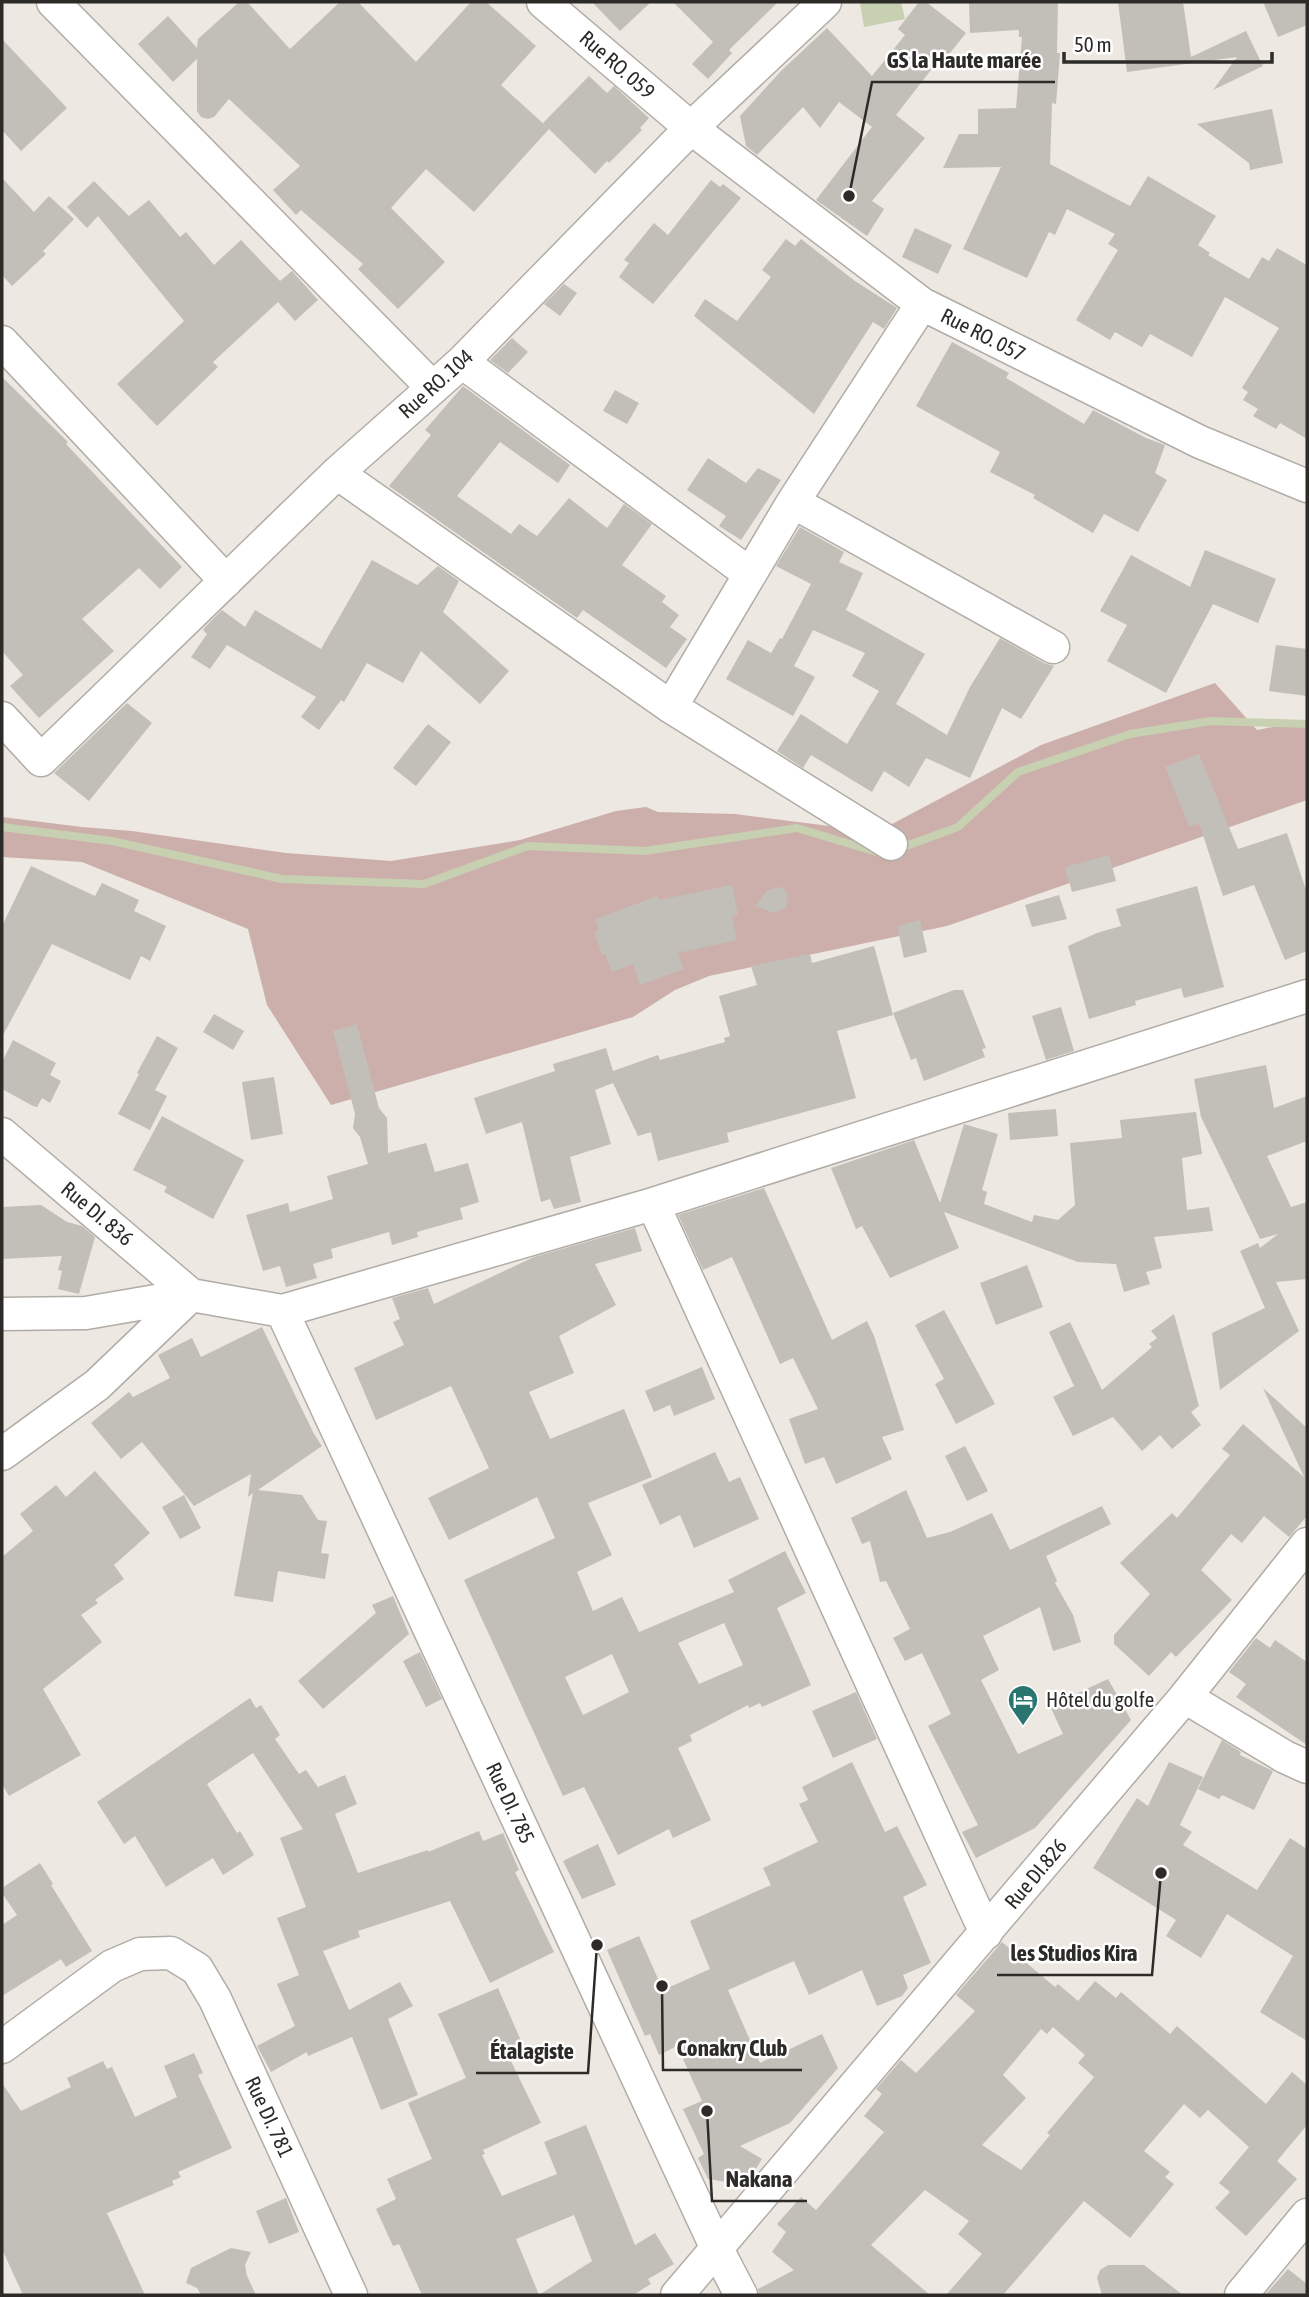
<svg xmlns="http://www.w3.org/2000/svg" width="1309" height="2297" viewBox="0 0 1309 2297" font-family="'Asap Condensed',sans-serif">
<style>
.green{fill:#ccafab}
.water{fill:#c7d0b1}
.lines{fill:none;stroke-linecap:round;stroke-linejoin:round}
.stream{stroke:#c7d0b1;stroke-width:8}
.building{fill:#c1bfb8;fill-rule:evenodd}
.street-casing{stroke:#b1aca6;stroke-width:35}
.street{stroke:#fff;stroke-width:32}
.labels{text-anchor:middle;stroke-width:5;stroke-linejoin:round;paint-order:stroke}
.street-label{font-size:21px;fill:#2d2b28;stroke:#fff}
.poi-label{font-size:21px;fill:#2d2b28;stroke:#fff;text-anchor:start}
.leader{fill:none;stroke:#2d2b28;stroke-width:2.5}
.callout-dot{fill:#2d2b28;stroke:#fff;stroke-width:2.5}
.callout-label{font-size:23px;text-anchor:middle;font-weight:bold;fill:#2d2b28;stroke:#fff;stroke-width:5;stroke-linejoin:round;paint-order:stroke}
</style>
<rect width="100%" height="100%" fill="#ede8e1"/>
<path class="green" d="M1215,683l42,47 50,-10v80l-360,126 -238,50 -34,14 -42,27 -302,88 -64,-100 -19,-76 -166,-67 -80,-5v-40l80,10 50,4 154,22 105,8 129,-21 96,-29 30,-4 12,5 77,2 142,18 164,-87z"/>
<path class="water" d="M868,2h33l4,17 -41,8 -4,-24z"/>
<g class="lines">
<path class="stream" d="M2,827l110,14 170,38 142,5 104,-38 117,5 152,-23 83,25
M898,849l60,-22 60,-55 112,-38 81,-13 96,3"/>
</g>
<path class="building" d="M239,2h8l43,47 50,-47h18l58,60 55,-60h15l50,44 -35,39 45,41 -3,-3 46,-47 18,17 7,-7 35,32 -9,10 2,2 -33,33 -2,-2 -12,13 -46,-45 -75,83 -48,-43 -35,39 54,54 -47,47 -40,-40 5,-5 -62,-54 -5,5 -23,-25 27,-24 -71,-67 -15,18 -6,2 -7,-2 -4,-6v-52l-24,23 -35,-38 30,-28 29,32 1,-9z
M592,2h59l-31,29z
M673,2h105l-49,48 3,3 -24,26 -16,-15 21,-22z
M919,2h7l40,31 -24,30 -4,-2 -42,54 29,23 -53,63 12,8 -17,27 -51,-36 56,-73 -33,-25 -19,26 -17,-21 -46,48 -11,-9 -6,-30 41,-45 46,-43 45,48 33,-41 -7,-6z
M969,2h89l-1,51h3l-4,51 -4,-1 -2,61 80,42 18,-30 68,40 -18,29 12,8 -2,2 41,24 13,-22 7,4 8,-13 30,17v174l-27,-16 -4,6 -23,-13 5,-7 -15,-9 5,-8 -6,-4 37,-60 -54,-31 -33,60 -42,-23 -8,13 -27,-15 -5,8 -34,-20 42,-70 -10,-6 7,-10 -48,-25 -12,26 -6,-3 -22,46 -64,-29 38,-82 -58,1 16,-34h19v-25l38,-1 6,-71h-3v-7l-49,3z
M1118,2h65l8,55 55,-26 17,35 -50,24 24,-33 -110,15z
M1263,2h44v23l-29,12z
M2,39l65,69 -46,43 -19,-21z
M1272,109l11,54 -33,7 -1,-7 -52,-39z
M2,178l32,34 15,-16 25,23 -31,32 3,3 -34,32 -10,-11z
M711,180l9,7 3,-3 18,14 -88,106 -34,-27 10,-14 -5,-3 30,-37 14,12z
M94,181l35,35 20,-16 31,37 6,-5 28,33 27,-25 39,41 12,-10 26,29 -23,21 -17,-19 -65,60 5,5 -61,59 -40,-42 67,-63 -86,-105 -11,12 -20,-21z
M915,228l37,17 -14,29 -36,-17z
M786,239l9,7 6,-7 54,42 42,27 -13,21 -11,-7 -59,92 -120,-98 11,-17 32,22 34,-44 -9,-7z
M564,284l13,9 -17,23 -16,-12z
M512,338l16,14 -20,21 -18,-13z
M952,342l57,31 -3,5 78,46 9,-14 53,28 19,7 -10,28 12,7 -29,52 -34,-18 -11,19 -60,-35 2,-3 -45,-23 10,-20 -84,-46z
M2,377l66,65 -2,2 116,123 -22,22 -21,-21 -57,51 32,32 -75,67 -29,-32 13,-11 -21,-24z
M463,386l107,79 -12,18 -58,-41 -43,54 54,38 8,-10 18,12 32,-38 38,30 17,-24 28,20 -30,41 44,31 -4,6 17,13 -9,12 17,12 -21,29 -83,-58 -6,8 -188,-132 42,-51 -6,-5z
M615,390l24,13 -12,21 -24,-13z
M708,458l38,25 12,-15 23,12 -40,60 -22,-14 7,-10 -39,-26z
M800,527l44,25 -5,10 24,11 -17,37 79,44 -29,50 51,31 23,-48 30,-49 44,25 10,3 -33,53 -19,-11 -32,70 -44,-20 -17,29 -25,-16 -12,21 -61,-37 -8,13 -26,-17 24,-37 46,30 32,-53 -27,-15 13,-23 -52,-23 -19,36 21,11 -22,39 -67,-37 22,-39 23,13 9,-15 2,1 29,-55 -35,-18z
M1205,550l71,29 -18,44 -45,-19 -47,89 -59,-32 20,-36 -27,-14 31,-56 59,32z
M372,560l45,25 21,-19 21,15 -16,31 66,59 -29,33 -59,-53 -18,32 -36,-20 -23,39 -3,-2 -22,30 -18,-13 15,-20 -89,-52 -17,24 -19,-12 16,-23 -4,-4 3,-4 16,-16 23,17 10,-17 66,39z
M1276,645l31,4v47l-38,-5z
M127,703l25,20 -63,78 -35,-28z
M428,724l23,18 -35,44 -23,-18z
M1199,754l39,95 49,-16 20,60v58l-22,9 -31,-75 -31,11 -24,-73 -10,4 -24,-60z
M1109,855l7,26 -44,11 -7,-25z
M31,866l64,30 7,-13 37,17 -5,11 32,15 -16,35 -9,-5 -11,24 -78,-36 -50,93v-111z
M732,885l6,29 -6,2 5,24 -59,13 6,16 -44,16 -7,-21 -21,8 -7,-18h-3l-8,-22 5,-2 -4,-11 63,-23 1,4z
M1197,886l27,101 -40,11 -3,-10 -46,13 1,4 -47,14 -21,-73 29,-13 24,-7 -5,-17z
M779,887l4,1 5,7 -2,13 -12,5 -19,-7 12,-16z
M1059,895l8,24 -35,8 -7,-22z
M920,920l7,32 -23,6 -7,-32z
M874,946l19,69 -56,16 19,67 -129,35 2,9 -71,19 -7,-29 -13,4 -25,-53 -18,7 16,54 -41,13 11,45 -27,7 -4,-10 -9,3 -19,-80 -36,12 -12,-36 81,-27 -2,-7 53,-16 7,23 45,-16 2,5 65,-18 -1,-4 6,-2 -11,-40 38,-11 -6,-19 59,-12 2,9z
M954,990h9l23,58 -4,1 3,8 -61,24 -8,-23 -5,2 -18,-47z
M1061,1007l13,44 -28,9 -14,-44z
M214,1014l30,17 -11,19 -30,-18z
M357,1024l22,84 8,10 1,35 38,-10 9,29 33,-9 11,39 -19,6 3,11 -46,13 1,5 -26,8 -3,-13 -58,17 2,9 -20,6 4,14 -31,9 -6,-21 -17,5 -17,-56 42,-12 2,9 43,-13 -6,-23 41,-12 -8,-27 -7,-9 2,-14 -22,-83z
M157,1036l21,12 -23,42 12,6 -17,34 -32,-16 21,-40 -2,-1z
M13,1040l43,23 -6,12 11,6 -11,22 -8,-5 -5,9 -4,-1 -31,-17v-27z
M1266,1065l8,43 33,-12v45l-40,15 24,51 16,-5v77l-31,3 23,49 -79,59 -8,-57 53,-25 -25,-57 18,-8 2,5 18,-14 -18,5 -59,-122 -7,-38z
M274,1077l9,57 -32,6 -9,-58z
M1056,1109l2,27 -48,4 -2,-27z
M1196,1112l6,42 -20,4 5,52 22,-3 4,24 -59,6 8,31 -16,4 4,12 -26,8 -8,-28 -38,-2 -134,-50 15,36 -69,30 -28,-52 -6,3 -25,-61 83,-28 26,63 24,-79 34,10 -16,56 5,2 -3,12 48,18 2,-7 24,5 17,-15 -5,-62 52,-5 -2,-18z
M162,1116l82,44 -31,59 -49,-27 3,-5 -34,-17z
M764,1188l68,152 35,-19 7,15 30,94 -22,7 10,22 -56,25 -12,-27 -19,7 -16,-45 29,-10 -25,-51 -13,6 -48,-107 -29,13 -25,-55z
M41,1205l26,17 15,4 13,11 -16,57 -21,-5 4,-18 -4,-1 4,-14 -60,3v-52z
M635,1228l7,23 -47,13 21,41 -57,31 15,37 -45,19 21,47 74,-30 28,68 -64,26 24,52 -35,17 16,39 29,-14 17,35 95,-40 -6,-12 57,-29 21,42 -29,15 34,77 -49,22 -2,-4 -11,5 -1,-3 -58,30 2,6 -14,7 33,72 -38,18 -4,-9 -51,26 -34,-68 -21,9 -99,-216 91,-42 -18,-41 -88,43 -21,-42 61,-30 -38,-82 -75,34 -22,-52 50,-23 -11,-23 7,-3 -8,-21 36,-10 6,16 100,-47zM724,1623l19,42 -44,19 -21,-41zM612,1654l17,38 -46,23 -18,-38z
M1027,1265l16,42 -47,18 -16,-42z
M944,1310l51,94 -39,20 -21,-40 9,-5 -29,-54z
M1174,1314l25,92 -8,6 10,13 -29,24 -12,-14 -18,16 -29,-34 -40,19 -20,-39 21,-11 -25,-54 21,-10 32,68 50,-43 -3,-3 8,-6 -6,-7z
M262,1327l52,107 8,12 -64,44 44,5 16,25 9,1 -6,32 8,1 -4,25 -47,-8 -5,31 -39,-6 19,-103 -5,4 3,-23 -57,32 -52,-64 -21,17 -30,-36 38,-31 4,5 37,-19 -12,-23 34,-17 9,19z
M702,1367l13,32 -41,17 -4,-11 -16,7 -9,-21z
M1263,1388l44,40v88l-18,21 -25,-21 -22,27 -11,-9 -30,36 31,30 -56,57 -5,-5 -22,24 -35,-32v-9l36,-41 -30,-31 52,-50 5,5 53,-63 -8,-6 21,-25 61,53z
M965,1446l23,45 -21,10 -22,-45z
M715,1452l14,30 11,-5 19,42 -65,29 -14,-33 -20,10 -18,-40z
M95,1471l55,62 -36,32 10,14 -29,21 3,3 -17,12 21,27 -59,47 38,66 -72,41 -7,-12v-227l31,-26 -13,-17 36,-29 10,12z
M906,1490l21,48 23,-6 42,-19 18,37 92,-44 9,18 -65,32 11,25 -2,2 18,32 8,27 -28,9 -13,-44 -57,29 16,34 -18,10 37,74 45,-20 -13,-28 58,-27 23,41 -96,108 -59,30 -14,-26 16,-7 -50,-99 23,-12 -29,-61 -17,8 -12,-23 17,-9 -24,-48 -6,1 -10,-41 -8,3 -11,-26z
M184,1495l17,33 -21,11 -18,-32z
M393,1596l16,38 -86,75 -25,-28 78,-68 -4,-8z
M1256,1638l14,10 5,-8 32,22v83l-71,-48 10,-13 -17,-12z
M420,1652l22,47 -16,8 -23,-46z
M856,1692l21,47 -44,19 -21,-47z
M250,1698l6,10 5,-3 19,30 -5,4 24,35 7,-4 12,17 27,-12 12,29 -22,10 23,59 70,-23v2l51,-21 4,10 20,-8 16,37 -4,2 39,80 -64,31 -40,-82 -92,30 2,6 -37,14 26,59 51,-28 13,24 -25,13 30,76 -37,15 -29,-73 -44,19 -1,-4 -36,20 -14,-26 38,-20 -18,-42 22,-9 -22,-57 29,-11 -26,-69 23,-9 -50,-76 -46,31 30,49 3,-2 14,24 -31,20 -10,-17 -47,29 -31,-51 -11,8 -27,-42z
M1222,1740l19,12 -1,3 33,16 -19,39 -32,-15 -3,4 -21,-10z
M852,1762l33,70 12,-6 30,59 -24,12 28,66 -28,12 5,13 -6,8 -25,10 -15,-36 -53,25 -15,-34 -66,29 32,73 62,-29 16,34 -48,55 -50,23 22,13 -16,26 -38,-6 -10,-21 6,-4 -21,-45 19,-8 -25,-55 -18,9 -9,-21 -5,2 -38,-86 32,-14 24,54 47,-21 -20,-48 81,-36 -8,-17 55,-26 -19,-38 9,-4 -6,-13z
M1169,1762l34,15 -23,48 12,7 -9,13 74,45 33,-52 17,11v192l-47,-29 33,-56 -66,-42 -26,44 -35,-22 10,-16 -83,-52 44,-70 11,8z
M598,1844l18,41 -34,14 -19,-38z
M40,1863l13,21 -2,1 41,66 -26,16 -5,-8 -59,37v-71l15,-10 -15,-22v-5z
M1002,1942l53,45 3,-3 20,17 17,-20 21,17 5,-6 49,42 7,-8 89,78 26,-32 15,13v40l-30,36 20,18 -51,57 -31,-28 15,-16 -11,-9 30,-36 -41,-37 -8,8 -16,-14 -40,47 26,21 -5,5 9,7 -44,54 -46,-37 -81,94h-57l36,-41 -24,-20 11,-13 -44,-31 -54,55 59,50h-171l-1,-6 36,-19 -22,-18 14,-20 -9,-8 24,-27 15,13 68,-78 -20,-16 18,-22 -6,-5 25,-29 15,13 59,-62 -19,-16zM1053,2027l32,28 -7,8 16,14 -47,56 3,2 -29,35 -39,-25 44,-47 -23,-23 38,-46 6,5z
M498,1988l27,62 -16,7 32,66 -58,27 2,4 -3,1 20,41 55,-22 -13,-32 42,-17 49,120 20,-12 19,31 -26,15 3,5 -18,11h-211l-23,-51 -6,2 -17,-37 20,-10 -9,-20 45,-20 -24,-56 58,-25 -28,-64zM574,2215l18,46 -53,34 -23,-56z
M194,2053l9,20 -5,2 34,73 -54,24 3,5 -9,4 2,4 -67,28 38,82h-122l-21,-46v-166l19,28 50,-24 -4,-9 36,-17 4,8 5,-2 23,50 42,-20 -13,-31z
M286,2198l13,34 -30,12 -13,-33z
M231,2248l20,4 -6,13 2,11 9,19h-55l-4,-7 -11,-5 5,-15z
M1108,2265h36l39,30h-81l-5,-17 3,-8z
M1288,2269l19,15v11h-42z"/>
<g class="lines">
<g class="street-casing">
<path id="street" d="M53,2l379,385
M543,2l148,126 231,176 278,138 107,44
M2,342l224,239
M462,362l288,212
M337,473l334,234 220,137
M793,502l260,145
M671,707l122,-205 129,-198
M2,718l39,42 296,-287 125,-111 229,-234 134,-126
M2,1134l189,161 -94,90 -95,69
M653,1204l333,729
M282,1311l435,938 24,46
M2,1314l84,-1 105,-18 91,16 371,-107 654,-208
M1185,1697l100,60 22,10
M2,2047l110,-81 28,-12 31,-1 26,16 18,30 136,296
M677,2295l508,-598 122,-153
M1241,2295l66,-80"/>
</g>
<use href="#street" class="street"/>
</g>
<defs>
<g id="hotel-pin" transform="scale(1.575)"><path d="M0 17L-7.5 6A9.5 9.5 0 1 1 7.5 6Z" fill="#2b7571" stroke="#fff"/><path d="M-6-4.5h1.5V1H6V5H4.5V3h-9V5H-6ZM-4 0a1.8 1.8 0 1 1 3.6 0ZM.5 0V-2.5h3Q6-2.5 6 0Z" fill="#fff"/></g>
</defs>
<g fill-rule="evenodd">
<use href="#hotel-pin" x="1023" y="1700"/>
</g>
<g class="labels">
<g class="street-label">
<text transform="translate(617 65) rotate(41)" y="7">Rue RO. 059</text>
<text transform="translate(983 335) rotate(27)" y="7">Rue RO. 057</text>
<text transform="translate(436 384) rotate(-42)" y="7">Rue RO. 104</text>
<text transform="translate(97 1214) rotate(40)" y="7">Rue DI. 836</text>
<text transform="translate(510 1803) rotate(65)" y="7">Rue DI. 785</text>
<text transform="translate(1036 1874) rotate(-50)" y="7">Rue DI.826</text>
<text transform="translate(269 2117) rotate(65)" y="7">Rue DI. 781</text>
</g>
<g class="poi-label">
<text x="1046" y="1707">Hôtel du golfe</text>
</g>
</g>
<path class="leader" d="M849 196L872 82H1055M1161 1873L1152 1975H997M662 1986L663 2070H802M597 1945L588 2073H476M707 2111L712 2201H807"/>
<g class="callout-dot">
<circle cx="849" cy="196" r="7"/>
<circle cx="1161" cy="1873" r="7"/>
<circle cx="662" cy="1986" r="7"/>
<circle cx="597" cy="1945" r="7"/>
<circle cx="707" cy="2111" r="7"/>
</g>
<g class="callout-label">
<text x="964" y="68">GS la Haute marée</text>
<text x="1074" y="1961">les Studios Kira</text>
<text x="732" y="2056">Conakry Club</text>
<text x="532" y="2059">Étalagiste</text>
<text x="759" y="2187">Nakana</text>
</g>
<rect width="1309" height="2297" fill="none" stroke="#2d2b28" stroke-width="7"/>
<path d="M1064 52v10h208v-10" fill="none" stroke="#2d2b28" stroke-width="3.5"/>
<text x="1074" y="52" font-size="21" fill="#2d2b28" stroke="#ffffff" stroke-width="5" paint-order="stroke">50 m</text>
</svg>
